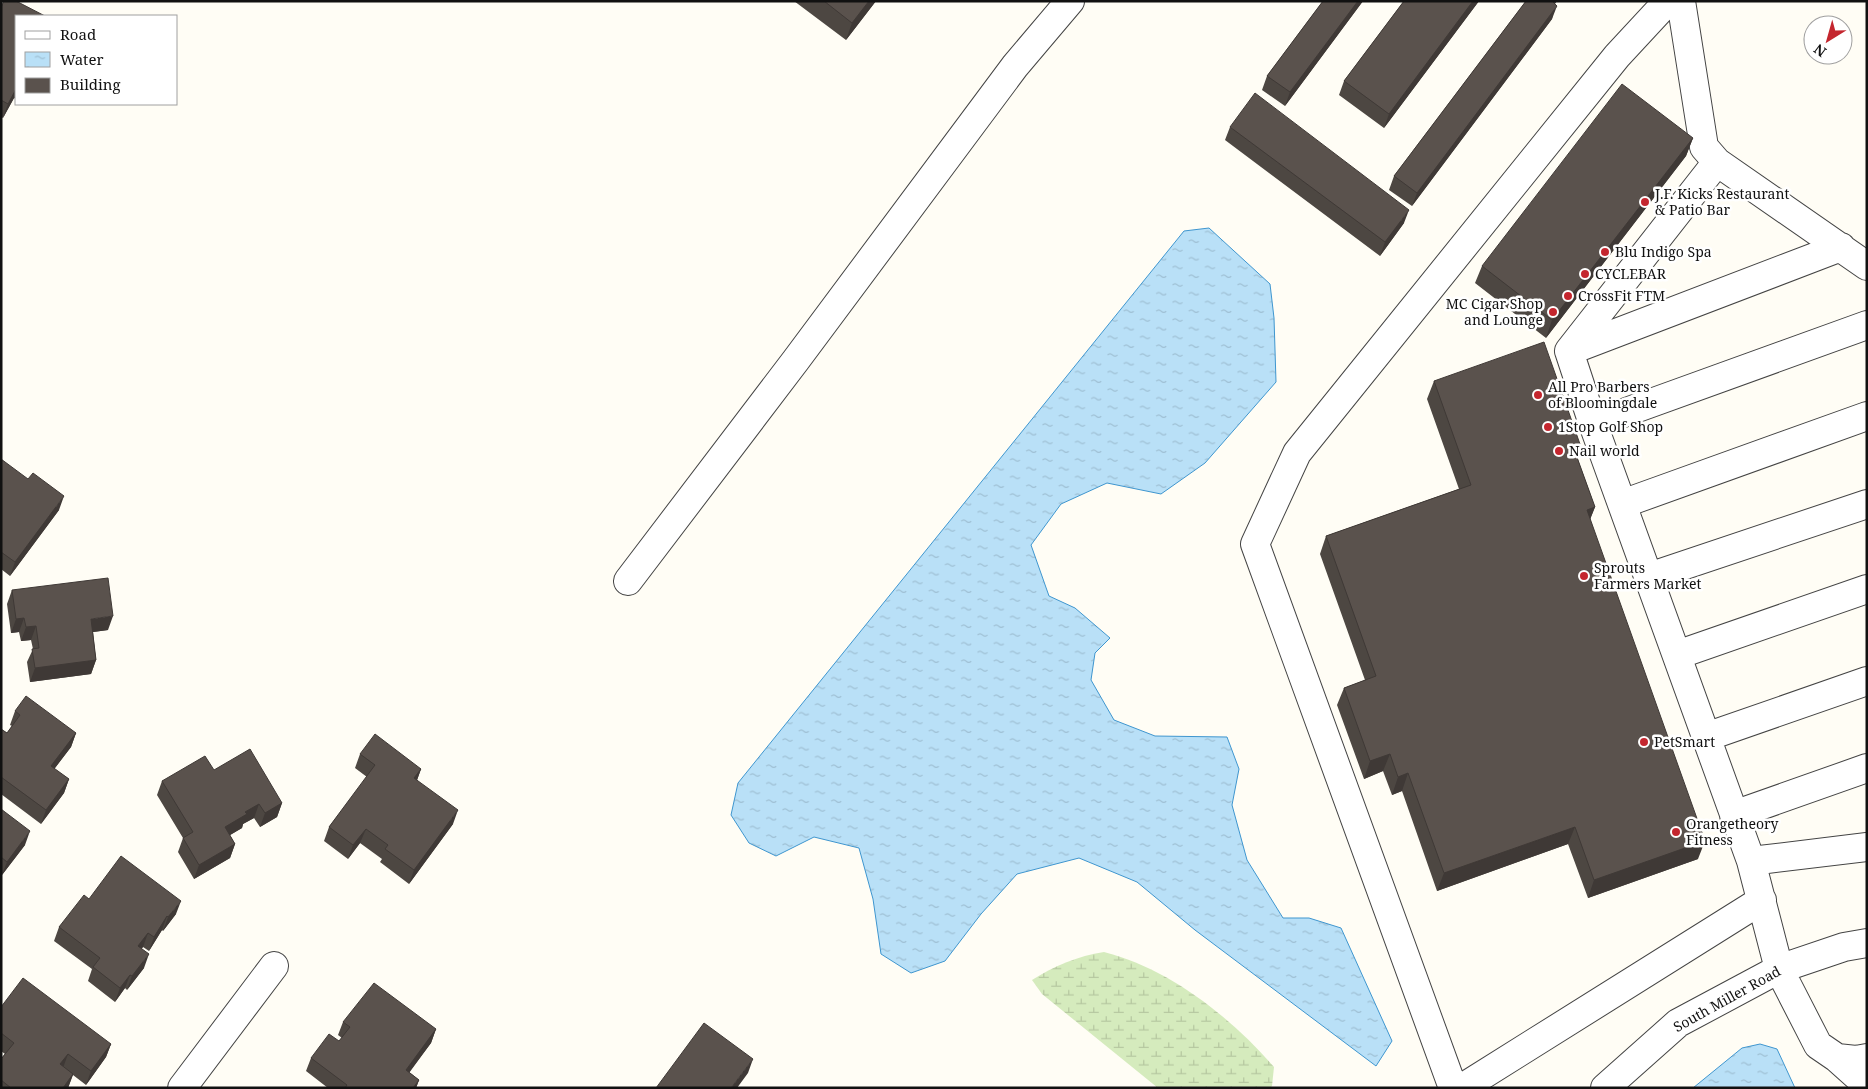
<svg xmlns="http://www.w3.org/2000/svg" width="1868" height="1089" viewBox="0 0 1868 1089" font-family="'Noto Serif',serif">
<style>
.wetland{fill:url(#wetland-marsh)}
.water{fill:url(#water-ripples);stroke:#3f96cf}
.lines{fill:none;stroke-linecap:round;stroke-linejoin:round}
.minor-casing{stroke:#444;stroke-width:30}
.minor{stroke:#fff;stroke-width:28}
.wall{fill:#4d4742}
.shaded-wall{fill:#3f3936}
.building{fill:#5a524d;stroke:#3f3936}
.poi-dot{fill:#c4262e;stroke:#fff;stroke-width:2}
.labels{text-anchor:middle;stroke-width:5;stroke-linejoin:round;paint-order:stroke}
.poi-label{font-size:14px;fill:#111;stroke:#fff;text-anchor:start}
.street-label{font-size:14px;fill:#111;stroke:#fff}
</style>
<defs>
<pattern id="wetland-marsh" width="20" height="14" patternUnits="userSpaceOnUse" patternTransform="scale(1.25)"><rect width="20" height="14" fill="#d5ebbd"/><path d="M1 5h8M5 5V1M11 12h8M15 12V8" fill="none" stroke="#b6c8a1"/></pattern>
<pattern id="water-ripples" width="26" height="14" patternUnits="userSpaceOnUse" patternTransform="scale(1.25)"><rect width="26" height="14" fill="#b9e0f7"/><path d="M2 4q2-2 4 0t4 0M15 11q2-2 4 0t4 0" fill="none" stroke="#9ebfd3"/></pattern>
</defs>
<rect width="100%" height="100%" fill="#fffdf5"/>
<path class="wetland" d="M1104,952c64,16 127,65 170,115l-2,19 -2,2h-112l-116,-94 -10,-14c22,-14 46,-24 72,-28z"/>
<path class="water" d="M1209,228l61,56 4,34 2,64 -71,81 -44,31 -54,-11 -46,21 -30,41 18,51 26,12 35,30 -15,15 -4,27 23,40 41,16 72,1 12,32 -7,36 15,55 36,58h26l32,10 51,113 -16,25 -181,-136 -58,-48 -58,-24 -62,16 -36,40 -36,47 -34,12 -30,-19 -8,-55 -14,-51 -45,-11 -38,19 -27,-13 -18,-28 7,-32 446,-552z
M1760,1044l17,5 18,39h-102l49,-40z"/>
<g class="lines">
<g class="minor-casing">
<path id="minor" d="M1681,1l23,146 13,15
M1569,351l272,-104
M1593,424l274,-99
M1622,504l245,-88
M1649,577l218,-73
M628,581l168,-221 219,-294 55,-65
M1677,655l190,-66
M1706,737l161,-56
M1734,815l133,-47
M1867,847l-116,14 28,108 39,76 19,13 19,2 11,-2
M1751,861l-158,-437 -24,-73 148,-189 150,104
M1837,1058l30,27
M182,1088l92,-122
M1453,1088l-198,-544 42,-91 320,-397 51,-55
M1462,1088l300,-188
M1605,1088l73,-65 101,-54 65,-22 23,-4"/>
</g>
<use href="#minor" class="minor"/>
</g>
<path class="wall" d="M794,1h82l-30,39z
M1323,1h40l-78,105 -23,-16 5,-14z
M1404,1h75l-95,127 -45,-33 5,-14z
M1526,1h31l-2,3 -3,15 -140,187 -23,-16 5,-14z
M1,7l15,9v83l-2,-1 -11,20 -2,-1z
M1230,127l174,96 -24,33 -155,-116z
M1693,138l-7,18 -140,182 -71,-55 7,-17z
M1434,381l147,66 -4,10 18,50 -5,12 108,340 -110,39 -20,-54 -131,47 -35,-100 -10,4 -9,-24 -19,8 -27,-74 7,-17 21,-8 -45,-126 6,-18 133,-47 -32,-90z
M1,459l58,51 -49,66 -9,-7z
M12,590l96,40 -15,2 3,28 -5,14 -61,8 -3,-20 6,-13 -2,-9 -10,1 -2,-9 -8,1 -4,-29z
M15,711l61,22 -5,14 -17,22 15,10 -5,14 -23,31 -40,-30v-65l6,4 5,-7 -2,-1z
M360,754l61,15 -4,11 36,44 -44,60 -29,-22 2,-3 -22,-16 -12,16 -24,-18 5,-14 38,-50 -12,-9z
M214,770l68,33 -5,14 -17,10 -6,-9 -11,6 -1,4 -12,7 5,9 -5,14 -36,21 -16,-27 5,-14 -26,-43 5,-14z
M1,809l24,36 -23,30h-1z
M89,899l87,15 -13,17 -1,-1 -13,21 -6,-4 -1,1 2,20 -17,22 -2,-2 -10,14 -27,-21 4,-12 -38,-28 5,-14z
M1,1007l110,37 -5,13 -20,28 -13,-10 -5,13h-67v-29l4,-5 -4,-3z
M343,1022l93,7 -5,14 -22,29 10,8 -3,8h-88l-22,-17 5,-13 28,-17 3,-3 -4,-3z"/>
<path class="shaded-wall" d="M869,1h7l-30,39 6,-17z
M1358,1h5l-78,105 5,-14z
M1473,1h6l-95,127 5,-14z
M1557,6l-5,13 -140,187 5,-13z
M16,89l-2,9 -11,20 5,-14z
M1693,138l-7,18 -140,182 6,-18z
M1409,210l-5,13 -24,33 5,-14z
M1581,447l-6,17 -1,-15z
M64,496l-5,14 -49,66 5,-14z
M1595,507l-7,18 -1,-15z
M113,616l-5,14 -22,3 5,-14z
M24,618l-5,14 -8,1 5,-14z
M36,626l-5,14 -10,1 5,-14z
M96,660l-5,14 -61,8 5,-14z
M76,733l-5,14 -25,33 5,-14z
M1390,754l-7,17 -19,8 6,-18z
M421,769l-5,14 -2,-5z
M1408,773l-6,18 -10,4 6,-18z
M69,779l-5,14 -23,31 5,-14z
M282,803l-5,14 -17,10 5,-14z
M259,804l-5,14 -11,6 -1,4 -22,13 5,-14 20,-15z
M458,810l-5,14 -44,60 5,-14z
M1575,827l-7,17 -131,47 7,-18z
M366,829l-6,14 -12,16 5,-14z
M30,831l-5,14 -23,30 5,-13z
M1705,841l-7,18 -110,39 6,-18z
M235,844l-5,14 -36,21 5,-14z
M181,901l-5,13 -13,17 5,-14z
M167,916l-5,14 -13,21 5,-14z
M148,933l-5,14 -10,13 5,-14z
M149,954l-5,14 -17,22 5,-14z
M130,975l-5,13 -10,14 5,-14z
M436,1029l-5,14 -30,41 5,-14z
M111,1044l-5,13 -20,28 5,-14z
M68,1054l-5,14 -3,-4z
M753,1059l-5,14 -11,15h-6z
M73,1074l-5,14h-5z
M419,1080l-3,8h-3z"/>
<path class="building" d="M4,1h12l29,15h-29v73l-8,15 -7,-4v-93z
M824,1h45l-17,22z
M1323,1h35l-68,91 -23,-16z
M1404,1h69l-84,113 -45,-33z
M1526,1h26l5,5 -140,187 -23,-17z
M1622,84l71,54 -141,182 -70,-54z
M1255,93l154,117 -24,32 -155,-115z
M1544,342l37,105 -7,2 21,58 -8,3 118,331 -111,39 -19,-53 -131,46 -36,-100 -10,4 -8,-23 -20,7 -26,-73 32,-12 -50,-140 145,-51 -37,-104z
M1,459l27,20 5,-6 31,23 -49,66 -14,-10z
M108,578l5,38 -22,3 5,41 -61,8 -3,-19 7,-1 -3,-22 -10,1 -2,-9 -8,1 -4,-29z
M26,696l50,37 -25,33 18,13 -23,31 -45,-33v-48l6,4 13,-18 -5,-4z
M375,734l46,35 -7,9 44,32 -44,60 -29,-21 3,-4 -22,-16 -13,16 -24,-18 46,-62 -15,-11z
M250,749l32,54 -17,10 -6,-9 -14,8 2,2 -22,13 10,17 -36,21 -16,-27 10,-6 -31,-51 43,-25 9,14z
M1,809l29,22 -23,31 -6,-5z
M121,856l60,45 -13,16 -1,-1 -13,21 -6,-4 -10,13 11,8 -17,22 -2,-1 -10,13 -27,-21 7,-9 -41,-31 25,-32 5,4z
M23,978l88,66 -20,27 -23,-17 -8,10 13,10 -10,14h-52l-10,-8v-21l13,-16 -13,-10v-26z
M374,983l62,46 -30,41 13,10 -6,8h-68l2,-3 -36,-27 18,-24 10,7 11,-14 -7,-5z
M704,1023l49,36 -22,29h-75z"/>
<g class="poi-dot">
<circle cx="1645" cy="202" r="5"/>
<circle cx="1605" cy="252" r="5"/>
<circle cx="1585" cy="274" r="5"/>
<circle cx="1568" cy="296" r="5"/>
<circle cx="1553" cy="312" r="5"/>
<circle cx="1538" cy="395" r="5"/>
<circle cx="1548" cy="427" r="5"/>
<circle cx="1559" cy="451" r="5"/>
<circle cx="1584" cy="576" r="5"/>
<circle cx="1644" cy="742" r="5"/>
<circle cx="1676" cy="832" r="5"/>
</g>
<g class="labels">
<g class="poi-label">
<text x="1655" y="199">J.F. Kicks Restaurant<tspan x="1655" dy="16">&amp; Patio Bar</tspan></text>
<text x="1615" y="257">Blu Indigo Spa</text>
<text x="1595" y="279">CYCLEBAR</text>
<text x="1578" y="301">CrossFit FTM</text>
<text x="1543" y="309" text-anchor="end">MC Cigar Shop<tspan x="1543" dy="16">and Lounge</tspan></text>
<text x="1548" y="392">All Pro Barbers<tspan x="1548" dy="16">of Bloomingdale</tspan></text>
<text x="1558" y="432">1Stop Golf Shop</text>
<text x="1569" y="456">Nail world</text>
<text x="1594" y="573">Sprouts<tspan x="1594" dy="16">Farmers Market</tspan></text>
<text x="1654" y="747">PetSmart</text>
<text x="1686" y="829">Orangetheory<tspan x="1686" dy="16">Fitness</tspan></text>
</g>
<g class="street-label">
<text transform="translate(1727 999) rotate(-29)" y="5">South Miller Road</text>
</g>
</g>
<rect width="1868" height="1089" fill="none" stroke="#111111" stroke-width="5"/>
<rect x="15" y="15" width="162" height="90" fill="#ffffff" stroke="#a0a0a0"/>
<rect x="25" y="31" width="25" height="8" fill="#ffffff" stroke="#a0a0a0"/>
<text x="60" y="40" font-size="15" fill="#111111">Road</text>
<rect x="25" y="52" width="25" height="15" fill="url(#water-ripples)" stroke="#a0a0a0"/>
<text x="60" y="65" font-size="15" fill="#111111">Water</text>
<rect x="25" y="78" width="25" height="15" fill="#5a524d" stroke="#a0a0a0"/>
<text x="60" y="90" font-size="15" fill="#111111">Building</text>
<g transform="translate(1828 40) rotate(217)"><circle r="24" fill="#ffffff" stroke="#a0a0a0"/>
<path d="M0-4L9 19L0 12L-9 19Z" fill="#c4262e"/>
<text y="-8" font-size="14" font-weight="bold" text-anchor="middle" fill="#111111">N</text>
</g>
</svg>
